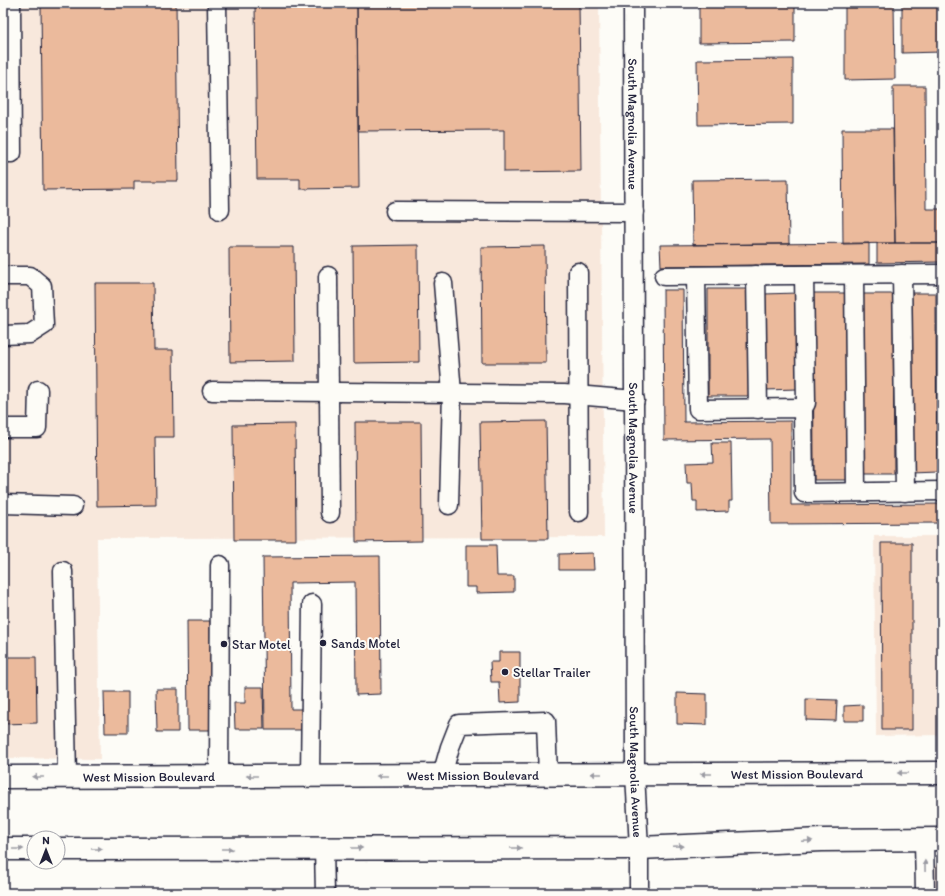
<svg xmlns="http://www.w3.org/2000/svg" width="945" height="896" viewBox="0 0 945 896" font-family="Itim,sans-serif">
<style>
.built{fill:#f8e8dc}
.building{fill:#ebba9c;stroke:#22223b}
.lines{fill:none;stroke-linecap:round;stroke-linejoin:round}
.minor-casing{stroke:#22223b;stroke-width:21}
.major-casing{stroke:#22223b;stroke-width:25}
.minor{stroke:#fdfcf7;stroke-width:18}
.major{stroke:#fdfcf7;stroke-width:22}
.oneway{fill:#9a9aa2}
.poi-dot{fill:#22223b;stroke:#fdfcf7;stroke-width:1.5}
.labels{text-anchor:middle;stroke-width:4;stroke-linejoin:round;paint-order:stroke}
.street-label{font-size:13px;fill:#22223b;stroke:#fdfcf7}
.poi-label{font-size:13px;fill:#22223b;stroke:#fdfcf7;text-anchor:start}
</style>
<rect width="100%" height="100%" fill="#fdfcf7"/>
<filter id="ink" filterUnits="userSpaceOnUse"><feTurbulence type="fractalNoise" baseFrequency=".025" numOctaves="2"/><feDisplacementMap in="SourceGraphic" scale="8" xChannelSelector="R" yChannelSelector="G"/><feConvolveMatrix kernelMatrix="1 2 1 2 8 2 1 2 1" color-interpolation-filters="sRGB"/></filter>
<g filter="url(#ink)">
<path class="built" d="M3,3h596l5,534 -507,1 3,221 -97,-1z
M874,536h68v199l-66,1z
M935,865h7v28h-7z"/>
<path class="building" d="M41,3h135l2,178h-44v8l-91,1z
M255,3h102l2,185 -59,1v-10h-43z
M357,3h222l2,168 -77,1v-42l-146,1z
M699,3h96v39l-96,1z
M845,3h49l1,76 -50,1z
M902,3h40v49l-40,1z
M793,59v65l-95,1 -1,-65z
M893,86h32l1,123h16v34h-47z
M842,129h51l2,114 -52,1z
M788,179l1,65 -96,1 -1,-65z
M869,243v21l-208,2 -1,-21z
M877,243h65v19l-65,1z
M418,245l1,117 -65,1 -1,-117z
M545,246l1,117h-64l-1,-116z
M229,247h65l1,114 -65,1z
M95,283h58l1,67h19l1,87h-19l1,68 -59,1z
M708,289h40l1,107h-41z
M663,290h20l1,132 107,-1v84l151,-1v19l-171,1 -1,-85 -106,1z
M797,293v96l-32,1 -1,-96z
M813,293h33l1,187h-33z
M910,293h26l1,179 -26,1z
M863,294h30l1,180h-30z
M546,421l2,118h-66l-2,-117z
M355,422h66l1,119 -66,1z
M295,424l1,116h-62l-1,-115z
M712,443h19l1,58h-3v10l-32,1v-11h-4l-1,-18h-5l-1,-20 27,-1z
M881,543h31v187h-30z
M466,545h30l1,31h17v16l-38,1v-6h-10z
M593,553l1,17h-35v-16z
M380,556l1,138 -25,1 -1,-113 -65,1 1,126h16v21h-42l-2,-173z
M187,621h23l1,109h-23z
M499,652h21v50l-20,1 -1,-21h-8l-1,-20h9z
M3,657h33l1,66 -34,1z
M245,687h18l1,42h-29l-1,-26h11z
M156,689h22v43h-21z
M104,692h24v41h-23z
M677,693l30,1v31l-30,-1z
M806,699l31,1 -1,21 -30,-1z
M863,705v16h-19v-15z"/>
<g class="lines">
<g class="minor-casing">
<g id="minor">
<path d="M217,3l3,207"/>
<path id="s1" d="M633,3l2,771 4,74v45"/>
<path d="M3,153h9l-1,-150"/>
<path d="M395,211l239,1"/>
<path d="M578,272l1,240"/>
<path d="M902,274l3,218"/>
<path d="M756,275l2,134"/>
<path d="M854,275l2,217"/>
<path d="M3,276h27l12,10 2,39 -14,9 -27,1"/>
<path d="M328,276l2,237"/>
<path d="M664,276l278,-2"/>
<path d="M696,276l2,133 105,-1 1,85 138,-2"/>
<path d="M443,283l9,110 -3,112"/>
<path d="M212,391l352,3 71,6"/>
<path d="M803,408l3,-5 -2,-128"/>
<path d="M3,428h34l1,-38"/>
<path d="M3,504l70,2"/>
<path d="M63,571l4,206"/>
<path d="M442,775l8,-28 9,-23 87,-3 2,54"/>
<path d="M310,776l2,-172"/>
<path d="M219,777l1,-212"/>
<path d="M924,839l1,54"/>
<path d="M324,848l1,45"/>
</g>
</g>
<g class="major-casing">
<g id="major">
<path id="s2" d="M3,777l939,-4"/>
<path d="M3,849h31"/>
<path d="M58,849l581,-1 183,-8 120,-1"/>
</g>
</g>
<use href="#minor" class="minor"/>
<use href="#major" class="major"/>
</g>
<defs><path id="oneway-solid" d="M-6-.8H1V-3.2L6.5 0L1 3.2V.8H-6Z"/></defs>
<g class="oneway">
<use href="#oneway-solid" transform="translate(903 773) rotate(180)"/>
<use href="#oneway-solid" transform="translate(596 774) rotate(180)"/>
<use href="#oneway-solid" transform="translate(706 774) rotate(180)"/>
<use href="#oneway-solid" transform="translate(252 776) rotate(180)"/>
<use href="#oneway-solid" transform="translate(382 776) rotate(180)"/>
<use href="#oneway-solid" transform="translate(38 777) rotate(180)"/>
<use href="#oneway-solid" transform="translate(807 841) rotate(-2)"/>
<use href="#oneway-solid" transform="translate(678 846) rotate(-2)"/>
<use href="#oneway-solid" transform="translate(357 848)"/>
<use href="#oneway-solid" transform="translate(516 848)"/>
<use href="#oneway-solid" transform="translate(18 849)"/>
<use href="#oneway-solid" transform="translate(97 849)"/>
<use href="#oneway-solid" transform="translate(227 849)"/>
<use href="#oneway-solid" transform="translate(925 866) rotate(-91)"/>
</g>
</g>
<g class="poi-dot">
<circle cx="323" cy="643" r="4"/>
<circle cx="224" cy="644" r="4"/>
<circle cx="505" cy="672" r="4"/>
</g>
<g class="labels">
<g class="street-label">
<text dy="5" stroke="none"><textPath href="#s1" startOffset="121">South Magnolia Avenue</textPath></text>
<text dy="5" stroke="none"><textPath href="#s1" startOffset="445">South Magnolia Avenue</textPath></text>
<text dy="5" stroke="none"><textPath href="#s1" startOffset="769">South Magnolia Avenue</textPath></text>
<text dy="5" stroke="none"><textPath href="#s2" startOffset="794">West Mission Boulevard</textPath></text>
<text dy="5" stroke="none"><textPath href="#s2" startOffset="470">West Mission Boulevard</textPath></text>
<text dy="5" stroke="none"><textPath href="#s2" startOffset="146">West Mission Boulevard</textPath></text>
</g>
<g class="poi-label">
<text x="331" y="648">Sands Motel</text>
<text x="232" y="649">Star Motel</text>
<text x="513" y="677">Stellar Trailer</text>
</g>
</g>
<rect width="945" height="896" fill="none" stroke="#fdfcf7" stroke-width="16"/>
<rect x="8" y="8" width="929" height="880" fill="none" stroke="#22223b" stroke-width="1.5" filter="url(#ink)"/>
<g transform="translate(46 850)"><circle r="19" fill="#fdfcf7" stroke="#a5a5ac"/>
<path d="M0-3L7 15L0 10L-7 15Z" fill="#22223b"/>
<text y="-6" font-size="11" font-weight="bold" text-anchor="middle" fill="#22223b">N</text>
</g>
</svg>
